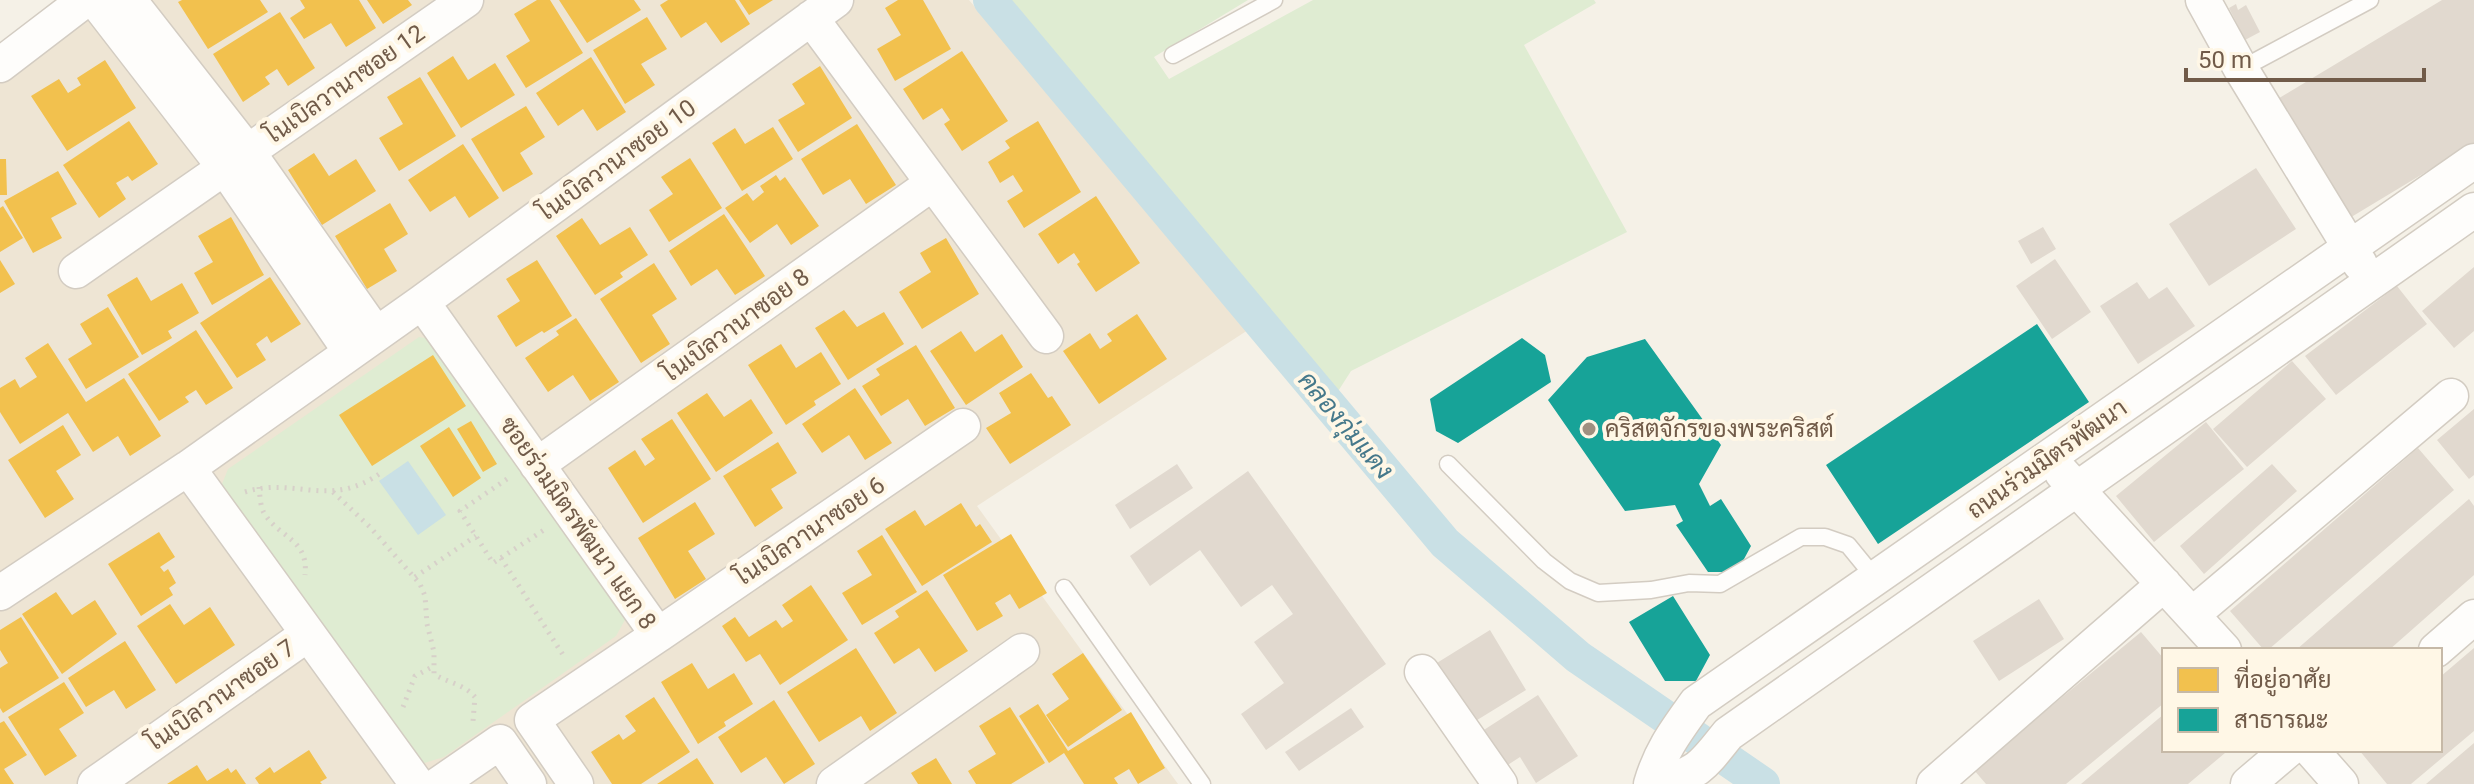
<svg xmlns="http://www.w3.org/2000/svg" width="2474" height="784" viewBox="0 0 2474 784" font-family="Roboto,Sarabun,sans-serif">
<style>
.residential{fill:#eee5d4}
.green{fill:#dfecd2}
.water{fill:#c9e0e5}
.homes{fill:#f2c14e}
.public{fill:#17a398}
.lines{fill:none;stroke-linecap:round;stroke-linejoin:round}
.canal{stroke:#c9e0e5;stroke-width:34}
.building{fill:#e1d9cf}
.service-casing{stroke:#d3ccc2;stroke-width:19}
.minor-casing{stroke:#d3ccc2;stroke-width:37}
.path{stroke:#d7d0c9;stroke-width:5;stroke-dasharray:2 6;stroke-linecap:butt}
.service{stroke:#fefdfb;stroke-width:16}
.minor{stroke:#fefdfb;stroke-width:34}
.poi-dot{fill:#9f9080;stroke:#fff7e6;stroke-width:3}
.labels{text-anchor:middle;stroke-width:8;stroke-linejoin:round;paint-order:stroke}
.street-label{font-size:24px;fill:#715b49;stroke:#fff7e6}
.poi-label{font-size:24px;fill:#715b49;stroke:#fff7e6;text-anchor:start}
.water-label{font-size:26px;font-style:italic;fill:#46798b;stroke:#fff7e6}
</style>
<rect width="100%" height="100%" fill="#f5f1e7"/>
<path class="residential" d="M55,0h914l279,330 -271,176 201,278h-1178v-741z"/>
<path class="green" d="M1011,0h237l-94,57 15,22 144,-79h281l2,3 -72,42 103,187 -276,139 -16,25z
M419,337l18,3 189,278 -10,18 -172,121 -23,7 -184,-247 -15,-33 6,-15z"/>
<path class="water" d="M408,461l38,54 -28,20 -39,-54z"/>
<path class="homes" d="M182,0h78l8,12 -60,37 -30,-47z
M300,0h59l17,28 -30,19 -15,-24 -27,16 -14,-21 15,-10z
M367,0h41l4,5 -29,19z
M537,0h13l33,53 -57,35 -20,-32 24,-15 -16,-27z
M559,0h75l7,10 -54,33z
M668,0h67l15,24 -29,19 -15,-21 -25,16 -21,-33z
M739,0h34l-24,15z
M898,0h25l28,49 -56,32 -18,-32 24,-14 -16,-27z
M280,12l35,56 -27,18 -11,-17 -12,8 5,7 -27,18 -30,-48z
M647,17l20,32 -26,15 14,21 -30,19 -32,-54z
M962,51l46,70 -46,30 -18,-27 6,-4 -8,-12 -19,12 -20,-31z
M453,56l15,24 27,-17 20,32 -54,33 -34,-55z
M591,57l35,55 -29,19 -14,-22 -25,17 -22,-33z
M105,60l31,48 -69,43 -36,-55 28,-17 9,14 13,-8 -4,-7z
M820,66l32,52 -54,34 -20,-32 27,-16 -13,-20z
M420,77l36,59 -57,35 -20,-33 24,-14 -16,-27z
M526,106l19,31 -25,16 13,21 -30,18 -32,-53z
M129,121l29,43 -26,17 -4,-5 -12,7 10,16 -27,19 -36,-53z
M1038,121l43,71 -57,36 -17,-27 16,-10 -10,-16 -13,8 -12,-21 22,-14 -5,-7z
M857,124l39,61 -30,19 -16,-25 -27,16 -22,-36z
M773,127l20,32 -51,32 -30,-48 23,-15 10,16z
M463,144l36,54 -30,20 -14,-22 -25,16 -22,-32z
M314,153l15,23 27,-17 20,32 -54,34 -34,-55z
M690,158l32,50 -53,34 -20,-32 24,-16 -12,-17z
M0,159h6l1,36h-7z
M58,171l19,33 -26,14 11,20 -29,15 -29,-52z
M776,175l4,6 5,-4 34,49 -28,19 -14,-21 -27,19 -25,-35 22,-15 6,8 11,-9 -4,-6z
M1096,196l44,67 -44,29 -19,-28 3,-2 -6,-9 -16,11 -20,-30z
M390,203l18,31 -24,15 13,22 -30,18 -32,-53z
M3,206l20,32 -23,14v-44z
M724,214l41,62 -30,19 -18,-26 -26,17 -22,-35z
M231,217l33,58 -52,30 -18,-32 19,-11 -15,-26z
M582,218l18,27 30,-18 18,28 -28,18 3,4 -28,18 -39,-59z
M946,238l33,56 -57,35 -23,-37 32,-20 -11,-19z
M0,260l15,24 -15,9z
M537,260l35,56 -28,17 -2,-2 -26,16 -19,-31 23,-15 -14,-22z
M654,263l23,36 -25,16 18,29 -29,19 -41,-64z
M137,277l14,24 31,-18 17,30 -31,18 4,7 -30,17 -35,-60z
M270,277l31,47 -30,19 -4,-7 -11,8 10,16 -29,18 -37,-55z
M108,307l31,50 -53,32 -18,-30 24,-15 -12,-20z
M844,310l13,17 27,-15 20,32 -56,36 -33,-52z
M1137,314l30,45 -68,45 -36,-53 27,-18 10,16 12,-8 -5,-7z
M576,318l43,64 -29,19 -17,-26 -25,17 -23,-34 34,-23 -3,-4z
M196,330l37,58 -27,17 -10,-15 -11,7 4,5 -30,19 -31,-47z
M961,331l14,21 27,-18 21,33 -57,38 -36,-54z
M48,343l38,59 38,-24 37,58 -31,20 -12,-20 -25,16 -25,-39 -48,31 -20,-32v-24l15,-9 5,9 17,-11 -12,-19z
M781,344l15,24 25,-16 20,32 -27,17 2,4 -30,20 -38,-60z
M916,345l39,63 -30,18 -17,-27 -27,17 -19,-30 18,-11 -4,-6z
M433,355l33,51 -94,60 -33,-51z
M1031,373l17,25 4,-2 19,29 -61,39 -24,-36 25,-15 -12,-20z
M855,388l37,55 -27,17 -16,-25 -27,18 -20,-29z
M707,393l17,24 27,-18 22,34 -57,39 -39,-59z
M672,419l39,60 -68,44 -35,-55 27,-18 10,16 10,-7 -14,-20z
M471,421l26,43 -14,8 -26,-43z
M63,425l18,30 -25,16 18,28 -29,19 -37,-58z
M449,427l32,51 -28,19 -33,-51z
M778,442l19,31 -26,16 12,19 -28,19 -32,-51z
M695,502l20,32 -27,17 18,28 -31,20 -37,-61z
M961,503l15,24 4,-3 12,18 -70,44 -37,-57 30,-19 10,16z
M159,532l16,25 -15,10 4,5 4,-3 8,14 -7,5 4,7 -32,21 -33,-52z
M1011,534l36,59 -28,16 -9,-15 -15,9 8,13 -26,15 -34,-56z
M882,535l35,57 -55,33 -20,-32 30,-18 -15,-24z
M811,585l37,55 -68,45 -20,-31 -14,8 -24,-36 13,-9 14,20 27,-17 6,8 11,-7 -11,-16z
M927,590l41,61 -33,21 -16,-24 -25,16 -20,-31 25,-16 -4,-6z
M56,592l16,23 23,-15 22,34 -55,40 -40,-60z
M170,604l14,21 26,-18 25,38 -59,39 -39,-58z
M21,617l38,61 -56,35 -3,-5v-40l8,-5 -8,-13v-20z
M125,641l31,49 -30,19 -12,-19 -28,17 -18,-29z
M856,648l41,65 -27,18 -9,-15 -42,26 -32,-50z
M1083,653l39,57 -54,37 -22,-32 23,-16 -17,-25z
M692,663l16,26 26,-16 19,31 -29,18 2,4 -28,18 -37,-62z
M64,682l20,31 -25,16 18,27 -32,20 -37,-59z
M654,697l36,55 -49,32h-29l-21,-32 28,-18 4,6 13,-9 -11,-15z
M774,700l41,64 -31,20 -18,-27 -25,16 -23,-36z
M1038,704l30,47 63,-39 34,56 -27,16 -9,-15 -15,9 4,6h-34l-20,-31 -15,10 -30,-47z
M1010,707l35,56 -34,21h-35l-8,-13 28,-17 -17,-28z
M4,721l23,34 -23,14 10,15h-14v-61z
M309,750l18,28 -7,4 2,2h-63l-4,-6 15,-11 4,6z
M697,758l17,26h-57z
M936,758l16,26h-34l-7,-11z
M197,765l10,16 21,-13 3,5 5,-4 10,15h-79z"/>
<path class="public" d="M2037,324l52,78 -211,142 -52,-79z
M1522,338l23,17 6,27 -93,61 -22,-12 -6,-32z
M1645,339l76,106 -22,39 11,22 11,-7 30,47 -14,26h-29l-32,-47 7,-4 -8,-16 -50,6 -77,-111 39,-43z
M1673,596l37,59 -14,26h-31l-36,-59z"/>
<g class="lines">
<path class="canal" d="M990,0l455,543 133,114 185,127"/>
</g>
<path class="building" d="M2442,0h32v143l-126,76 -72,-119z
M2236,4l2,6 8,-5 14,27 -15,8 -16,-32z
M2256,168l40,61 -87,57 -40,-62z
M2043,227l13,22 -25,15 -13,-23z
M2055,259l36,53 -39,27 -36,-53z
M2474,267v64l-20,17 -32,-37z
M2137,282l12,17 18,-12 28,39 -57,38 -38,-58z
M2397,286l30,38 -91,71 -31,-39z
M2292,361l34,38 -79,68 -34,-38z
M2474,409v66l-5,4 -32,-39z
M2206,422l38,47 -90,73 -38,-46z
M2418,448l36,42 -186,160h-4l-34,-39z
M1177,464l16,24 -63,41 -15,-24z
M2272,464l25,27 -93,83 -24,-28z
M1248,471l138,193 -120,86 -25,-36 43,-31 -30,-41 39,-28 -21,-29 -31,22 -41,-57 -50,36 -20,-30z
M2469,499l5,7v69l-85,75h-93z
M2039,599l25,40 -65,42 -26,-40z
M1490,630l36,60 -57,35 -37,-59z
M2141,632l23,27v44l-98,81h-80l-12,-14z
M2474,648v83l-63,53h-24l-28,-34h81v-73z
M1538,695l40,61 -42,27 -16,-26 -23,15 -24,-35z
M1351,708l13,19 -65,44 -14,-19z
M2164,714v36h59l2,3 -37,31h-107z
M2474,743v41h-48z"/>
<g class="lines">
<g class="service-casing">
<path id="service" d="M1173,55l101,-55
M2241,69l129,-69
M1448,464l96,97 26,20 28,12 53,-3 38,-7 31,1 81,-47h24l23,8 27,33
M1064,588l138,196"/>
</g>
<g class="minor-casing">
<path id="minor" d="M95,0l130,168 125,183
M129,0l119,152 128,182
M2203,0l38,69 119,195
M811,18l235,318
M0,65l85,-65
M76,271l390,-271
M422,302l236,333 -126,85 44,64
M537,465l396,-282
M188,468l229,316
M2062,473l162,177
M0,593l188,-125 234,-166 414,-302
M2193,614l258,-218
M658,635l305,-209
M2436,650l38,-33
M1422,672l78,112
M2311,750l30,34
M95,784l213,-150
M439,784l61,-42 29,42
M834,784l188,-133
M1651,784c10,-34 25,-53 45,-81l778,-542
M1662,784c39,-13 41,-19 66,-50l746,-524
M1934,784l230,-200
M2248,784l40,-34"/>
</g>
<path class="path" d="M507,479l-47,32 33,52 51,-33
M259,487c1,8 1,19 5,26 15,25 45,26 41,62
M245,492c49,-16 85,18 137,-20
M333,492l37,35 50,57 5,12 2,28 7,28v22c14,9 30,10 41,23l-2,24
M501,558l64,100
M415,577l61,-41
M403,707l12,-31 19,-10"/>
<use href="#service" class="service"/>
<use href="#minor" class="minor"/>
</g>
<circle class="poi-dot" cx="1589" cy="429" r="8"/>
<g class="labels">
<g class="street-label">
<text transform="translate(345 84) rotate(-35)" y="8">โนเบิลวานาซอย 12</text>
<text transform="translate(617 160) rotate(-36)" y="8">โนเบิลวานาซอย 10</text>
<text transform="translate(736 325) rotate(-36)" y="8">โนเบิลวานาซอย 8</text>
<text transform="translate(2047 459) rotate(-35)" y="8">ถนนร่วมมิตรพัฒนา</text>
<text transform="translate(578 523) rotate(55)" y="8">ซอยร่วมมิตรพัฒนา แยก 8</text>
<text transform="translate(810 531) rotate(-34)" y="8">โนเบิลวานาซอย 6</text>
<text transform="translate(221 695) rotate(-35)" y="8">โนเบิลวานาซอย 7</text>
</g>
<g class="poi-label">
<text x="1605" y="437">คริสตจักรของพระคริสต์</text>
</g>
<g class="water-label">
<text transform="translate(1346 425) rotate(50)" y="9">คลองกุ่มแดง</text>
</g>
</g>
<rect x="2162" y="648" width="280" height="104" fill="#fff7e6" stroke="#c6b9a7" stroke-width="2"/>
<rect x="2178" y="668" width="40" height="24" fill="#f2c14e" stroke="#c6b9a7" stroke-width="2"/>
<text x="2234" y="688" font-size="24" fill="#715b49">ที่อยู่อาศัย</text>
<rect x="2178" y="708" width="40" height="24" fill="#17a398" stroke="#c6b9a7" stroke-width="2"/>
<text x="2234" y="728" font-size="24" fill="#715b49">สาธารณะ</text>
<path d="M2186 68v12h238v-12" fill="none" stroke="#715b49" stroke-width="4"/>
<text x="2198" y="68" font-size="24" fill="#715b49" stroke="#fff7e6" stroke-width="6" paint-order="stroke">50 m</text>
</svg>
